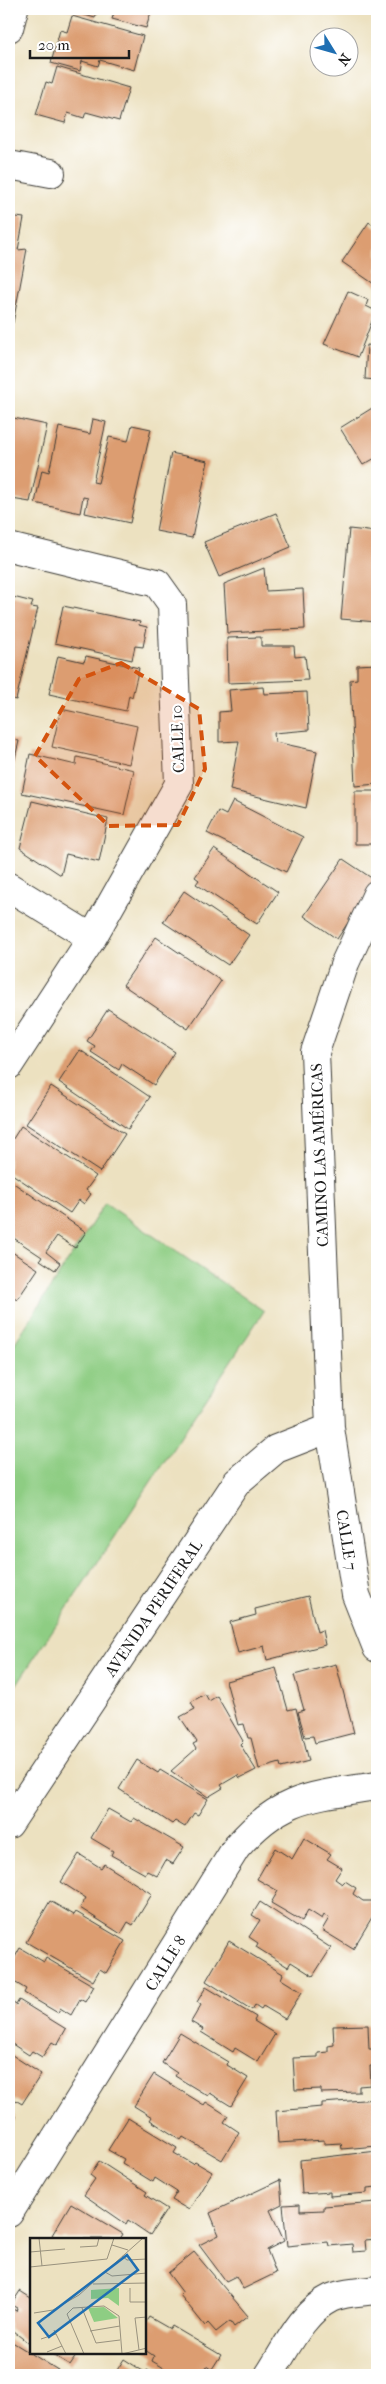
<svg xmlns="http://www.w3.org/2000/svg" width="386" height="2384" viewBox="0 0 386 2384" font-family="'IM FELL French Canon',serif">
<style>
.green{fill:#8ecd83;stroke:#557450}
.building{fill:#dc9d71}
.lines{fill:none;stroke-linecap:round;stroke-linejoin:round}
.minor-casing{stroke:#3b3a35;stroke-width:30}
.minor{stroke:#fff;stroke-width:28}
.marked{fill:#d4530e;fill-opacity:0.2;stroke:#d4530e;stroke-width:4;stroke-dasharray:10 6;stroke-linejoin:round}
.labels{text-anchor:middle;stroke-width:4.5;stroke-linejoin:round;paint-order:stroke}
.street-label{font-size:16px;fill:#1c1c1c;stroke:#fff}
.inset-road{fill:none;stroke:#99927e;stroke-width:1}
.view{fill:#1f6fb2;fill-opacity:0.15;stroke:#1f6fb2;stroke-width:2.5}
.inset-edge{fill:none;stroke:#1c1c1c;stroke-width:2.5}
</style>
<rect width="100%" height="100%" fill="#fff"/>
<filter id="ink" filterUnits="userSpaceOnUse"><feTurbulence type="fractalNoise" baseFrequency=".02" numOctaves="2"/><feDisplacementMap in="SourceGraphic" scale="10" xChannelSelector="R" yChannelSelector="G"/><feConvolveMatrix kernelMatrix="1 2 1 2 8 2 1 2 1" color-interpolation-filters="sRGB"/></filter>
<filter id="wash" filterUnits="userSpaceOnUse"><feTurbulence type="fractalNoise" baseFrequency=".0096" numOctaves="4" result="noise"/><feDisplacementMap in="SourceGraphic" scale="20" xChannelSelector="R" yChannelSelector="G"/><feGaussianBlur stdDeviation="1.12" result="paint"/><feColorMatrix in="noise" values="0 0 0 0 0 0 0 0 0 0 0 0 0 0 0 0 0 1.4 0 .05"/><feComposite in="paint" operator="in"/></filter>
<g filter="url(#wash)">
<rect width="100%" height="100%" fill="#ece1c0"/>
<path class="green" d="M105,1203l159,108 -255,385v-344z"/>
<g id="blocks">
<path class="building" d="M64,9h34l-3,9z
M101,9h51l-6,19 -34,-9 2,-6z
M72,16l71,20 -9,34 -34,-10 -2,6 -16,-5 -2,10 -29,-8 9,-33 7,2z
M57,67l72,21 -10,33 -33,-9 -2,6 -16,-5 -3,10 -29,-8 10,-33 6,2z
M9,216l15,2 -6,32 9,-1 -14,74 -4,-1z
M369,222l8,6v58l-35,-24z
M348,291l20,9 -2,6 10,5 -18,46 -34,-13z
M367,345l10,1v34l-12,-1z
M377,405v52l-14,8 -23,-37z
M9,417l38,8 -17,77 -18,-3 -1,5 -2,-1z
M93,419l13,3 -13,60 5,1 11,-46 19,4 4,-16 19,4 -21,94 -45,-10 3,-15 -5,-1 -3,16 -45,-10 7,-33 7,2 10,-45 31,7z
M171,453l37,8 -16,77 -36,-7z
M276,513l15,34 -72,30 -15,-35z
M349,529l28,3v90l-36,-3z
M264,568l2,23 37,-2 2,40 -78,4 -3,-49z
M9,596l24,6 -2,5 7,1 -22,92 -7,-2z
M63,606l77,16 -1,3 8,2 -4,20 -8,-1 -3,14 -77,-17z
M261,637v9h33l1,11 10,-1 3,24 -80,3 -1,-45z
M58,656l26,6 2,-6 53,12 -7,29 -3,-2 -3,16 -77,-17z
M377,664v120l-22,2 -5,-106 7,-1v-14z
M263,687l1,7 43,-2 2,38 -35,3 1,9 42,9 -11,57 -76,-18 9,-49 -20,1v-30l12,-1 -2,-21z
M61,709l76,17 -8,38 -77,-17z
M9,739l10,2 -9,39h-1z
M30,754l46,11 1,-8 57,13 -10,45 -102,-22z
M355,791h22v53h-22z
M32,801l76,18 -9,43 -33,-8 -5,21 -41,-27z
M233,801l70,36 -17,35 -79,-39 11,-22 8,4z
M214,849l64,43 -21,32 -61,-40 3,-4 -4,-3z
M343,859l33,22 -39,58 -33,-23z
M184,891l65,44 -21,30 -65,-43z
M156,937l65,44 -33,48 -65,-44z
M108,1009l67,43 -21,33 -32,-21 -3,6 -28,-18 4,-6 -8,-5z
M80,1050l70,47 -22,32 -69,-47z
M51,1086l74,48 -25,38 -74,-48z
M21,1126l75,50 -10,14 5,4 -7,10 -5,-4 -9,13 -61,-41v-27z
M9,1180l77,52 -11,16 -18,-12 -11,16 14,11 -5,7 -15,-10 2,-3 -33,-22z
M9,1250l29,19 -21,31 -8,-5z
M308,1596l9,36 5,-2 3,15 -58,15 -3,-14 -26,7 -8,-31 26,-7 -1,-6z
M336,1664l18,69 -39,10 -2,-7 -8,1 -7,-25 6,-2 -10,-35z
M276,1668l12,42 8,-2 13,53 -28,7 -1,-5 -21,6 -8,-31h-3l-4,-14 -6,1 -12,-44z
M205,1694l4,7 8,-5 26,45 -3,3 16,26 -16,8 -2,-3 -17,10 2,3 -15,9 -37,-26 25,-22 -3,-5 4,-2 -17,-25 15,-8 -4,-7z
M137,1760l21,13 2,-3 48,29 -10,16 -4,-2 -9,14 -10,-6 -3,3 -53,-35z
M108,1809l23,13 3,-4 50,29 -11,17 -7,-4 -9,16 -10,-5 -2,3 -34,-19 2,-4 -22,-13z
M304,1838l27,16 -4,5 15,9 -7,11 7,5 3,-3 11,7 -3,6 10,7h14v8l-24,40 -31,-19 7,-12 -5,-3 -2,4 -14,-9 -6,11 -31,-18 7,-12 -21,-12 18,-31 17,11z
M79,1854l22,14 3,-4 48,30 -19,31 -5,-3 -7,12 -41,-26 6,-10 -25,-16z
M50,1901l24,14 2,-3 49,29 -19,32 -6,-4 -7,12 -67,-39z
M260,1902l71,46 -18,28 -22,-14 -3,5 -32,-20 2,-4 -9,-6 11,-17 -8,-5z
M229,1941l54,33 -2,5 21,13 -17,27 -22,-13 -2,3 -6,-4 -3,5 -46,-29z
M20,1948l24,14 2,-4 48,28 -9,16 -5,-3 -9,16 -11,-7 -2,5 -34,-20 2,-4 -17,-10v-11z
M206,1987l50,30 -2,4 21,13 -17,28 -23,-14 -2,4 -32,-20 2,-3 -12,-7 10,-17 -4,-3z
M9,2000l7,5 3,-5 47,29 -9,16 -5,-3 -10,15 -10,-6 -3,4 -20,-13z
M368,2025l1,24h6l1,17h-6l1,19 -12,1v6l-38,1v-4l-26,1 -2,-32 25,-1v-4l10,-1v-6l6,-1 -1,-19z
M180,2033l48,29 -1,3 21,13 -17,28 -21,-13 -2,3 -33,-20 2,-3 -15,-10z
M9,2053l32,21 -19,30 -13,-8z
M154,2074l50,31 2,-3 22,14 -4,6 15,10 -17,28 -39,-23 -2,3 -31,-20 2,-3 -18,-11z
M377,2099v47l-35,3 -1,-6 -17,1v-4l-46,3 -2,-32 46,-4v-4z
M9,2113l7,4 -7,12z
M128,2118l49,30 -3,5 19,11 2,-2 17,10 -23,38 -17,-10 5,-8 -22,-14 -2,4 -31,-19 2,-4 -16,-9z
M377,2151v36l-10,1v5l-37,3v-4l-28,2 -2,-34z
M99,2161l48,31 -2,3 22,14 -17,26 -22,-15 -2,4 -42,-29 11,-16 -5,-4z
M280,2180l2,24 -12,6 14,31 -17,9 9,23 -33,16 -7,-13 -10,5 -27,-36 20,-10 -9,-22z
M377,2202v37l-12,1 1,11 -13,1 -1,-8 -23,2 -1,-4 -41,4 -4,-41 17,-1v7l24,-1v-4z
M71,2203l52,31 -3,5h-61l-7,-4z
M194,2252l54,64 -14,11 -4,-6 -14,11 -8,-9 -3,3 -25,-31 3,-2 -15,-20z
M20,2291l11,7v47l-22,-17v-19l1,-2 6,4 1,-3 -6,-3z
M149,2317l21,12 2,-3 49,29 -9,14 -5,-3 -6,9h-25l-24,-14 2,-5 -9,-6v-27z
M9,2340l57,35h-57z
M50,2353h28l-8,12z
M124,2359l22,14 1,-3 9,5h-42z"/>
</g>
</g>
<g filter="url(#ink)">
<use href="#blocks" fill-opacity="0" stroke="#3b3a35" stroke-width="1"/>
<g class="lines">
<g class="minor-casing">
<path id="minor" d="M9,28l5,-19
M9,165l42,8
M9,547l148,36 15,21 7,180 -87,154 -83,127
M9,887l83,51
M377,894l-32,69 -30,89 15,376 26,167 21,53
M9,1824l228,-342 39,-33 54,-21
M9,2213l227,-365c45,-53 77,-52 141,-62
M269,2375c17,-26 33,-63 62,-77 13,-6 32,-6 46,-8"/>
</g>
<use href="#minor" class="minor"/>
</g>
</g>
<path class="marked" d="M121,663l78,46 6,60 -27,56 -69,1 -74,-70 44,-77z"/>
<g class="labels">
<g class="street-label">
<text transform="translate(177 739) rotate(-92)" y="6">CALLE 10</text>
<text transform="translate(319 1155) rotate(-92)" y="6">CAMINO LAS AMÉRICAS</text>
<text transform="translate(347 1540) rotate(81)" y="6">CALLE 7</text>
<text transform="translate(153 1608) rotate(-56)" y="6">AVENIDA PERIFERAL</text>
<text transform="translate(165 1963) rotate(-58)" y="6">CALLE 8</text>
</g>
</g>
<g transform="translate(30 2238)">
<rect width="116" height="116" fill="#ece1c0"/>
<path d="M89,50v18l-11,-8 -17,1v-9zM74,69l14,11 -24,4 -6,-14z" fill="#8ecd83"/>
<path class="inset-road" d="M9,0l3,28M82,7l16,5M50,9l17,-1 2,-8M0,14l35,-3M92,18l5,4 20,-1M0,29l77,-8 7,-21M75,34l7,4 35,-3M63,46l54,-1M100,50v14h17M52,70l14,35 24,-3M4,75l19,-3 26,-15 64,-57M24,92l12,24M60,93l30,-5M11,101l15,-5M109,112l-4,-32 12,-1M17,114l15,-6M54,116l-17,-40 6,-6 31,-2 15,10 3,38M92,116l25,-6"/>
<path class="view" d="M97,17l11,15 -89,67 -11,-14z"/>
<rect width="116" height="116" class="inset-edge"/>
</g>
<rect width="386" height="2384" fill="none" stroke="#fff" stroke-width="30"/>
<g transform="translate(334 52) rotate(127)"><circle r="24" fill="#ffffff" stroke="#a4a4a4"/>
<path d="M0-4L9 19L0 12L-9 19Z" fill="#1f6fb2"/>
<text y="-8" font-size="14" font-weight="bold" text-anchor="middle" fill="#1c1c1c">N</text>
</g>
<path d="M30 50v8h99v-8" fill="none" stroke="#1c1c1c" stroke-width="2.5"/>
<text x="38" y="50" font-size="15" fill="#1c1c1c" stroke="#ffffff" stroke-width="4" paint-order="stroke">20 m</text>
</svg>
